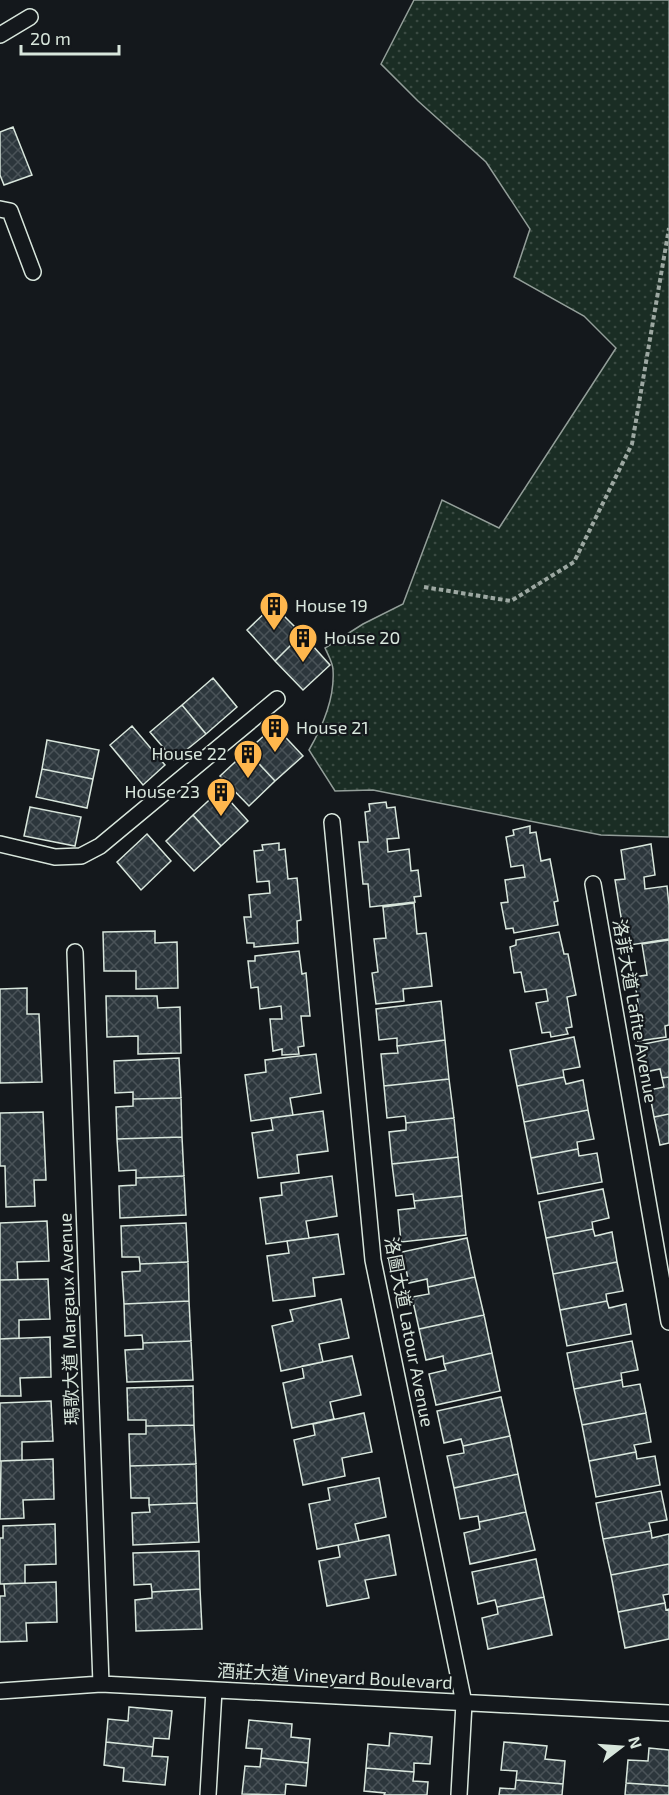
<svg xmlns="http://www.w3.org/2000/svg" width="669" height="1795" viewBox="0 0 669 1795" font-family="'Exo 2','Noto Sans TC',sans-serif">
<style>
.grass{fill:url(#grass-dots);stroke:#939e99;stroke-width:1.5}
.building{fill:url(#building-cross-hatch);stroke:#d8e6dc;stroke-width:1.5}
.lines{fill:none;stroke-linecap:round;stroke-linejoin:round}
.lane-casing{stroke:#d8e6dc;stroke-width:18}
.path{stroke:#9da8a2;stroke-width:4;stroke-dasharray:4.5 3;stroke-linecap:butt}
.lane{stroke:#14181c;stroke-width:15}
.labels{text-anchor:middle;stroke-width:4.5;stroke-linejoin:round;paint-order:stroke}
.poi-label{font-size:18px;fill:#d8e6dc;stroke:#14181c;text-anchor:start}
.street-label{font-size:18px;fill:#d8e6dc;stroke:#14181c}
</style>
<defs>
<pattern id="grass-dots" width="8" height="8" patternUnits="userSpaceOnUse" patternTransform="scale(1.5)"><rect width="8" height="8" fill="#1a2d24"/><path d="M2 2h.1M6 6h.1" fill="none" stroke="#3b4b43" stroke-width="1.8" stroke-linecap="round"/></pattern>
<pattern id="building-cross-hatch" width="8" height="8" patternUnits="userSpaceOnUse" patternTransform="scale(1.5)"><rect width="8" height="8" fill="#2c363c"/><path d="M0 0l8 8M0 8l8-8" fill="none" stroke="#4a5358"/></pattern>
</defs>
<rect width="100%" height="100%" fill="#14181c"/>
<path class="grass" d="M414,0h255v837l-68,-2 -228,-45 -38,1 -26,-41c14,-24 26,-51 24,-80 0,-7 -5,-15 -8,-22l38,-24 40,-20 39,-104 57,28 117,-180 -32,-32 -70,-39 16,-48 -44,-67 -68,-61 -37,-37z"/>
<path class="building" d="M13,127l19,48 -28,10 -4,-10v-43z
M273,605l29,29 -27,27 -28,-31z
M302,634l28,31 -27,25 -28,-29z
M213,678l24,29 -31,27 -24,-29z
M182,705l24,29 -32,26 -24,-28z
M132,726l33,39 -22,20 -33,-40z
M275,726l28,30 -28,25 -28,-30z
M47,740l52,10 -6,29 -51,-10z
M247,751l28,30 -26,25 -29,-30z
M42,769l51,10 -6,29 -51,-11z
M220,790l28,31 -27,25 -28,-31z
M386,802l1,6 8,-1 4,31 -12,1 1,13 21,-3 2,22 7,-1 3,26 -7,1 1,5 -45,5 -2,-23h-5l-4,-42h9l-3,-30 5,-1 -1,-7z
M30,807l51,10 -6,29 -51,-10z
M193,815l28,31 -27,25 -28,-30z
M530,826v7l6,-1 5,29 9,-2 8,42 -4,1 4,23 -44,8 -1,-5 -7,1 -5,-26 7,-1 -3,-22 20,-3 -2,-12 -12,2 -5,-30 8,-2 -1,-5z
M147,834l24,27 -30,29 -24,-28z
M279,843v7l6,-1 3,30 9,-1 4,42 -4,1 1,22 -44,4v-4h-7l-3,-26h7l-2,-22 21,-2 -1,-12 -12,1 -3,-31 9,-1 -1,-5z
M651,844l4,31 -11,2 1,12 22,-3 2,19v34l-39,6 -4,-23 -4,1 -7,-43 10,-1 -4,-29z
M414,903l3,31 9,-1 6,53 -29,3 1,12 -28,3 -4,-31 6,-1 -4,-33 12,-1 -3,-31z
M155,931v12l22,-1 1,46 -42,1v-18h-32l-1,-39z
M559,932l5,22h4l8,41 -9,2 5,30 -6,1 2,6 -17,3 -1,-5 -8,1 -6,-30 12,-2 -2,-12 -21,3 -4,-20 -7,1 -4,-26 6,-2v-5z
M669,940v85l-4,1 1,11 -28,4 -4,-31 5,-1 -5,-32 13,-2 -5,-31z
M299,951l3,23 4,-1 4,43h-9l3,30 -6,1 1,7 -17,1v-6l-9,2 -3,-32h12l-1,-13 -21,3 -2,-22 -7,1 -3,-27h7v-5z
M27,988v26h12l3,68 -42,1v-94z
M106,996h51l1,12 22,-1 1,46 -43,1v-18l-31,1z
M441,1001l4,39 -48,6v-8l-18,2 -3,-31z
M574,1037l6,30 -17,3 1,7 -47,9 -7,-36z
M669,1039v38l-7,1 -2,-9 -15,3 -6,-27z
M445,1040l4,39 -65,7 -3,-32 17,-1 -1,-7z
M316,1054l5,39 -31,5 3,17 -42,6 -6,-46 21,-3 -1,-12z
M179,1058l2,40 -48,1v-7l-18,1 -1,-32z
M564,1077l2,7 17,-4 5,30 -64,12 -7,-36z
M669,1077v37l-15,3 -5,-27 15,-3 -2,-9z
M449,1079l5,39 -48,5 -1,-7 -18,2 -3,-32z
M181,1098l1,39 -65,2 -1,-32 17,-1v-7z
M588,1110l6,29 -17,3 1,7 -47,9 -7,-36z
M323,1111l5,40 -31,4 2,18 -41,5 -6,-45 21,-3 -2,-12z
M43,1112l3,68h-12l1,26 -29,1 -1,-41h-5v-53z
M669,1114v29l-9,2 -6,-28z
M454,1118l4,39 -66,7 -3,-32 17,-2v-7z
M182,1137l2,39 -48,2v-8l-17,1 -2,-32z
M578,1149l1,7 18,-3 5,29 -64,12 -7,-36z
M458,1157l4,39 -48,5 -1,-7 -17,2 -4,-32z
M184,1176l2,39 -66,3 -1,-32 17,-1v-7z
M332,1176l5,40 -31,5 3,17 -43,6 -6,-46 22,-3 -1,-12z
M603,1189l6,29 -17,4 1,7 -47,9 -7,-36z
M462,1196l4,39 -65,7 -3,-32 17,-2 -1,-7z
M47,1221l2,40 -32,1 1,18h-18v-57z
M186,1223l2,39 -48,2 -1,-7h-17l-1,-31z
M593,1229l2,7 17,-4 5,30 -64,12 -7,-36z
M338,1234l6,40 -31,4 2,18 -42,5 -6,-45 22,-3 -2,-12z
M467,1238l8,39 -47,10 -1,-8 -18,4 -7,-31z
M188,1262l1,39 -65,3 -2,-32 18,-1v-7z
M617,1262l6,29 -17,3 1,7 -47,9 -7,-36z
M475,1277l9,38 -65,14 -7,-32 17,-3 -1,-7z
M48,1279l2,40 -31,1v18l-19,1v-59z
M341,1299l8,39 -30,6 4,18 -42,9 -9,-45 21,-5 -3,-11z
M189,1301l2,40 -48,2 -1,-8 -17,1 -1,-32z
M607,1301l2,7 17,-4 5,30 -64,12 -7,-36z
M484,1315l8,38 -48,11 -1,-8 -17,4 -7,-31z
M50,1337l1,40 -31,1 1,18h-21v-57z
M191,1341l2,39 -66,2 -2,-32 18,-1v-6z
M632,1341l6,29 -17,3 1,7 -48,9 -7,-36z
M492,1353l8,38 -64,14 -7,-31 17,-4 -2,-6z
M352,1356l9,39 -31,7 4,17 -42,9 -9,-45 21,-5 -2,-12z
M622,1380l1,7 17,-3 6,29 -64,12 -8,-36z
M193,1386l1,39 -48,1v-6h-18l-1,-32z
M501,1397l9,39 -47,10 -2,-7 -17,4 -7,-32z
M51,1401l2,40 -31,1v18l-22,1v-58z
M364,1413l8,39 -30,6 3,18 -42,9 -9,-45 21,-5 -2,-11z
M646,1413l5,29 -17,3 2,7 -47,9 -7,-36z
M194,1425l2,39 -66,2 -1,-32h17v-8z
M510,1436l8,38 -64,14 -7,-32 17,-3 -1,-7z
M636,1452l1,7 18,-3 5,29 -64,12 -7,-36z
M53,1459l1,40 -31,1 1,18 -24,1 1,-58z
M196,1464l1,39 -48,2v-7h-18l-1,-32z
M518,1474l8,38 -47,10 -1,-6 -18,3 -6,-31z
M379,1478l7,39 -31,7 4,17 -42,8 -8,-45 21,-4 -2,-12z
M661,1491l6,29 -18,3 2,8 -48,8 -7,-36z
M197,1503l2,39 -66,3 -1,-32 18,-1 -1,-7z
M526,1512l9,38 -65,14 -6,-31 16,-4 -1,-7z
M55,1524l1,40 -31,1v18l-25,1v-46h3v-12z
M651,1531l1,7 17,-4v30l-58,11 -8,-36z
M389,1535l7,40 -31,5 4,18 -42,8 -8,-45 21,-4 -2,-12z
M199,1551l1,38 -48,3 -1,-8 -17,1 -1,-32z
M536,1559l8,38 -47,10 -2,-7 -17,4 -6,-32z
M669,1564v30l-6,1 2,8 -47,9 -7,-37z
M56,1582l1,40 -31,1 1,18 -27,1v-46h5l-1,-12z
M200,1589l2,40 -66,2 -1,-31 17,-2v-6z
M544,1597l8,38 -64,14 -6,-31 16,-4 -1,-7z
M665,1603l1,7 3,-1v30l-44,9 -7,-36z
M129,1707l43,4 -3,28 -15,-1 -1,9 -47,-5 2,-23 20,2z
M249,1720l43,4 -1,13 19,2 -2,24 -47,-5 1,-9 -16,-1z
M390,1733l42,4 -2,27 -16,-1v9l-48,-4 2,-24 21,2z
M106,1742l47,5 -1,9 16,1 -3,28 -42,-4 1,-13 -20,-3z
M504,1742l43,4 -2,13 20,2 -2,23 -47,-4 1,-9 -16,-1z
M649,1748l20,2v36l-43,-3 2,-23 20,1z
M261,1758l47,5 -2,23 -20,-2 -1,11 -43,-1 3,-28 15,1z
M366,1768l48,4 -1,9 15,1 -1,13h-43l1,-2 -21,-2z
M516,1780l47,4 -1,11h-63l1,-7 15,1z
M626,1783l43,3v9h-44z"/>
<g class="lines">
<g class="lane-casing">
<path id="lane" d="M0,35l30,-18
M0,209l10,2 23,61
M332,822l41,438 91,443 -5,92
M0,844l55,13 26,-1 19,-10 177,-147
M593,884l76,438
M75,952l26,732
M0,1691l101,-7 568,29
M208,1795l6,-105"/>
</g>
<path class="path" d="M424,587l87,14 63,-39 58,-118 37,-216"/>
<use href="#lane" class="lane"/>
</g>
<defs>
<g id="building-pin" transform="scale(1.5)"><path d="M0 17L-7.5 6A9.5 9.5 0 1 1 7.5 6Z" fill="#ffb74d" stroke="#14181c"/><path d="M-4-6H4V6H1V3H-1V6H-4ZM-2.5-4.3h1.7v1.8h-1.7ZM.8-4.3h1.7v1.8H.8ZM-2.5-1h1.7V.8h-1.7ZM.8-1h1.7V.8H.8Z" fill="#111"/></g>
</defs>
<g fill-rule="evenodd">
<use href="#building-pin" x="274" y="606"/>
<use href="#building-pin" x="303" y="638"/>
<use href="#building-pin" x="275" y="728"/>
<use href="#building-pin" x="248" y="754"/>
<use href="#building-pin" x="221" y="792"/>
</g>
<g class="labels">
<g class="poi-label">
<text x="295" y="612">House 19</text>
<text x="324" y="644">House 20</text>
<text x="296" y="734">House 21</text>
<text x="227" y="760" text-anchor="end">House 22</text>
<text x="200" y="798" text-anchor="end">House 23</text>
</g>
<g class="street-label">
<text transform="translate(635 1011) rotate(80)" y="6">洛菲大道 Lafite Avenue</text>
<text transform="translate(69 1319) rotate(-92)" y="6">瑪歌大道 Margaux Avenue</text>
<text transform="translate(409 1332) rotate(79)" y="6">洛圖大道 Latour Avenue</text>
<text transform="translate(335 1677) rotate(3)" y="6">酒莊大道 Vineyard Boulevard</text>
</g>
</g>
<g transform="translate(621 1747) rotate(73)" stroke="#14181c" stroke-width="4.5" paint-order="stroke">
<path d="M0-4.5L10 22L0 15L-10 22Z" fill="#d8e6dc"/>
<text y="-9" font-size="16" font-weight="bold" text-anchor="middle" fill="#d8e6dc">N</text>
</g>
<path d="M21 45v9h98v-9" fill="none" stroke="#d8e6dc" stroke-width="3"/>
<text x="30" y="45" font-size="18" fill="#d8e6dc" stroke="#14181c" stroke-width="4.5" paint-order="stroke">20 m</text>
</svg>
